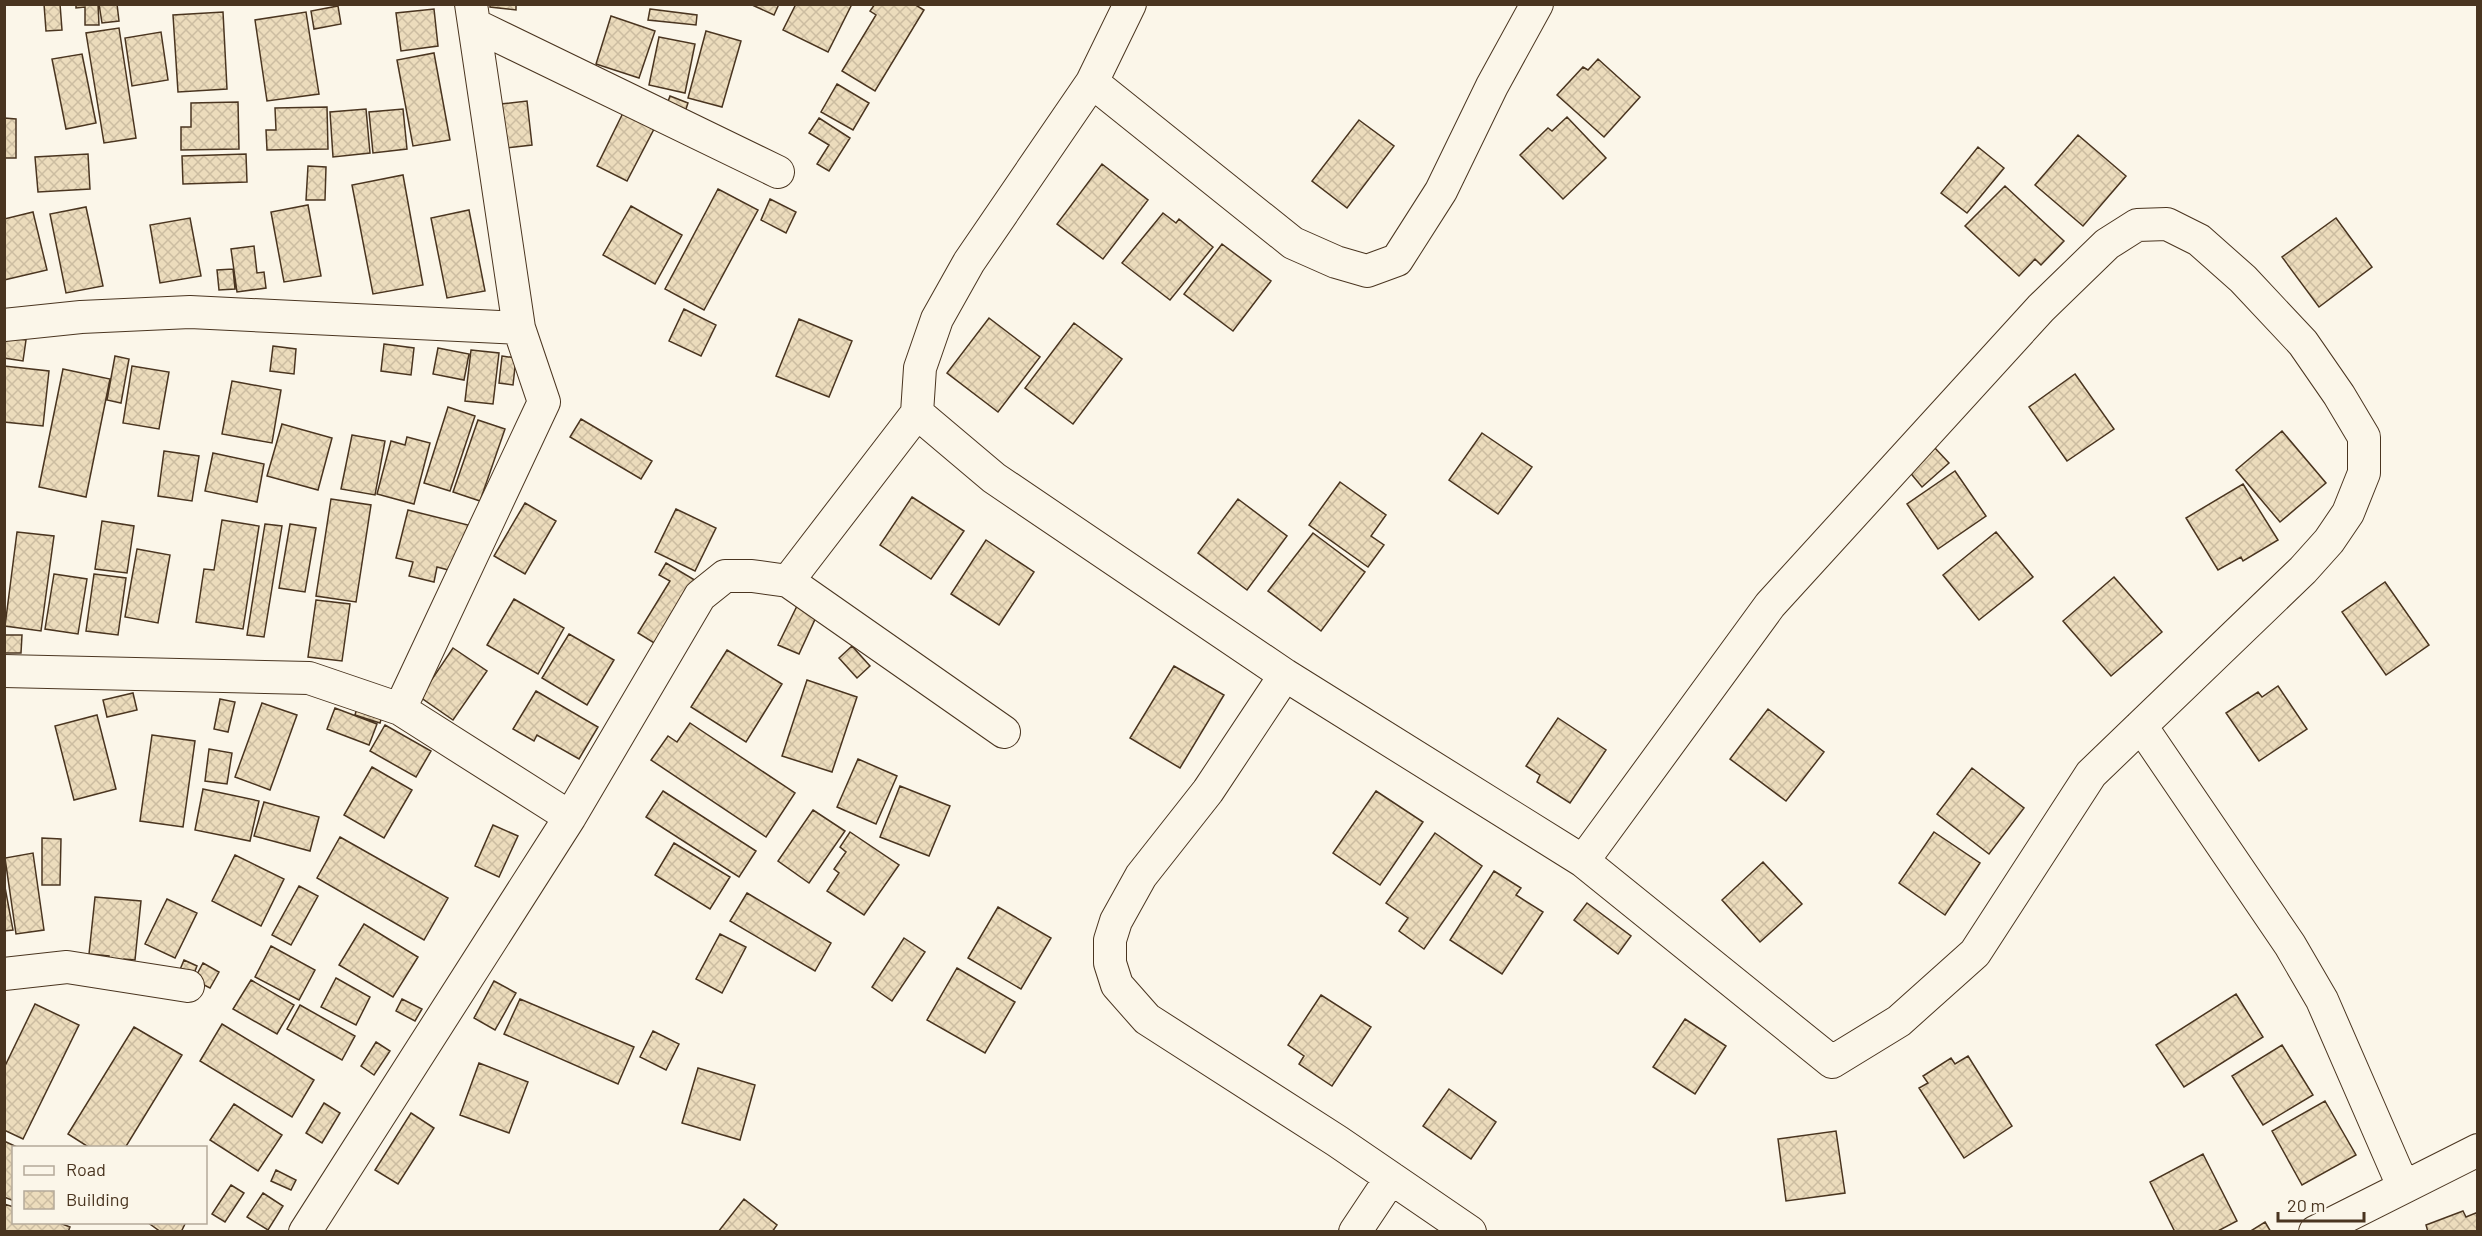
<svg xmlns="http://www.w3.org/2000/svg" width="2482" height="1236" viewBox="0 0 2482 1236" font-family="Barlow,sans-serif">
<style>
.building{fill:url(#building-cross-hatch);stroke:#4a3520;stroke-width:1.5}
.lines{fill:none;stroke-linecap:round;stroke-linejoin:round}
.minor-casing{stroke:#4a3520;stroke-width:34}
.minor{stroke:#fbf6e9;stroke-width:32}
</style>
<defs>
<pattern id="building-cross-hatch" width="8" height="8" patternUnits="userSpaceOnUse" patternTransform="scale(1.5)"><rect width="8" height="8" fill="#ecdcbc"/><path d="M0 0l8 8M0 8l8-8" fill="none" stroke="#ccbda1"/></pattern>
</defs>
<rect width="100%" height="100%" fill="#fbf6e9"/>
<path class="building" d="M44,4h16l2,26 -16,1z
M76,4h22l1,21h-14v-18l-9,1z
M99,4h18l2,17 -17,2z
M490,4h26v6l-26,-3z
M750,4h29l-5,11z
M796,4h56l-24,48 -45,-22z
M875,4h39l10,6 -49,81 -33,-20 34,-56 -6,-4z
M338,6l3,18 -27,5 -3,-18z
M434,9l4,37 -37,5 -5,-38z
M650,9l47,6 -1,10 -48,-5z
M223,12l4,77 -49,3 -5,-77z
M306,12l13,82 -52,7 -12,-81z
M611,16l44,15 -16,47 -43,-14z
M119,28l17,110 -32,5 -18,-110z
M706,31l35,10 -19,66 -34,-9z
M161,32l7,48 -36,6 -7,-48z
M659,37l36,7 -10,49 -36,-8z
M434,53l16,87 -37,6 -16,-86z
M82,54l14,69 -30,6 -14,-70z
M1598,59l42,38 -36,40 -47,-42 26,-28 5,3z
M837,84l32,19 -16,27 -32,-18z
M670,96l18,7 -3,9 -18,-8z
M527,101l5,44 -26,3 -5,-44z
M238,102l1,47 -58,1v-23h10v-24z
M327,107l1,42 -61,1 -1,-20h10l-1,-22z
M366,109l4,44 -37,4 -3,-45z
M403,109l4,40 -34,4 -4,-41z
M623,113l31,16 -27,52 -30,-15z
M1567,117l39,41 -43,41 -43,-44 28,-27 4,3z
M4,118l12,1v39h-12z
M819,118l31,20 -21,33 -12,-7 12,-19 -20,-12z
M1359,120l35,26 -47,62 -35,-27z
M2078,135l48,41 -43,50 -48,-41z
M1978,147l26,21 -37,45 -26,-20z
M88,154l2,35 -52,3 -3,-35z
M246,154l1,28 -64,2 -1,-28z
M1102,164l46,36 -45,59 -46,-35z
M308,166l18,1 -1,33h-19z
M403,175l20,110 -50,9 -21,-109z
M2005,186l59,55 -23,24 -6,-6 -16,17 -54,-50z
M718,189l40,21 -54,100 -39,-21z
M770,199l26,13 -10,21 -25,-13z
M308,205l13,71 -37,6 -13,-70z
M631,206l51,29 -27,49 -52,-29z
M86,207l17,79 -37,7 -16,-79z
M469,210l16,81 -38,7 -16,-80z
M33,212l14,58 -43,10v-61z
M1163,213l13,10 3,-4 34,28 -43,53 -48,-37z
M190,218l11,58 -41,7 -10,-58z
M2336,218l36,49 -53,40 -37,-50z
M1222,244l49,37 -38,50 -49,-37z
M254,246l3,27 7,-1 2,16 -29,4 -6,-43z
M233,269l2,20 -16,1 -2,-20z
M684,309l32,16 -15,31 -32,-15z
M989,318l51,39 -42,55 -51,-39z
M799,319l53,22 -23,56 -53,-21z
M1074,323l48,36 -49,65 -48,-36z
M4,337l22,3 -3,21 -19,-3z
M384,344l30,4 -3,27 -30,-4z
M273,346l23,3 -2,25 -24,-3z
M438,348l31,6 -5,26 -31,-6z
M471,350l28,3 -6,51 -28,-3z
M115,356l14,3 -8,44 -14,-3z
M502,356l14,2 -3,27 -14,-2z
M4,366l45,5 -6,55 -39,-4z
M132,366l37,6 -10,57 -36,-6z
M63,369l47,10 -24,118 -47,-10z
M2075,374l39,55 -47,32 -38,-54z
M232,381l49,9 -9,53 -50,-9z
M448,407l27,9 -25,75 -26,-8z
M581,419l71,42 -11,18 -71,-42z
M478,420l27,9 -25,72 -27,-9z
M282,424l50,14 -14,52 -51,-14z
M2282,431l44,52 -46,39 -44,-52z
M1482,433l50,34 -34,47 -49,-34z
M352,435l33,6 -10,54 -34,-6z
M407,437l23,6 -16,61 -37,-10 14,-53 14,4z
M1934,447l15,16 -27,24 -14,-17z
M164,451l35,5 -7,45 -34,-5z
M213,453l51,11 -7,38 -52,-11z
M1955,471l31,45 -48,33 -31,-45z
M1340,482l46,33 -15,21 13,9 -16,22 -59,-42z
M2243,484l35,56 -35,21 -2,-4 -23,13 -32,-52z
M912,497l52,34 -33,48 -51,-34z
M331,499l40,6 -15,97 -40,-6z
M1238,499l49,37 -40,54 -49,-37z
M525,503l31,18 -31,53 -31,-18z
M676,509l40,19 -21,43 -40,-19z
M408,510l60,15 -12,47 -19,-5 -3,15 -25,-6 4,-14 -17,-4z
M222,520l37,6 -16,103 -47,-7 8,-53 10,1z
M102,521l32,5 -7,47 -32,-4z
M265,524l17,2 -18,111 -17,-2z
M290,524l26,4 -11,64 -26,-4z
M17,532l37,4 -13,95 -36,-5z
M1996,532l37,45 -54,43 -36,-45z
M1313,533l52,39 -44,59 -53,-40z
M986,540l48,32 -35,53 -48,-31z
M137,549l33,6 -12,68 -33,-6z
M666,563l32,19 -39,64 -21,-13 32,-52 -11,-6z
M54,574l33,5 -9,55 -33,-5z
M94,574l32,4 -8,57 -32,-4z
M2114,577l48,55 -51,44 -48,-55z
M2385,582l44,63 -43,30 -44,-63z
M514,599l50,29 -26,46 -51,-29z
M316,600l34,4 -8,57 -34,-4z
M797,606l20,9 -18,39 -21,-9z
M569,634l45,26 -27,45 -45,-27z
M4,635h18l-1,18h-17z
M852,646l18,20 -13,12 -18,-20z
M453,648l34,23 -34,49 -33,-23z
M727,650l55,34 -36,58 -55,-35z
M1174,666l50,29 -44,73 -50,-30z
M807,680l50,17 -25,75 -50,-16z
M2278,686l29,43 -48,32 -33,-48 32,-21 4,5z
M536,691l62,36 -19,32 -42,-24 -3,6 -21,-12z
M133,693l4,17 -30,7 -4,-17z
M220,699l15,3 -7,30 -14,-3z
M262,703l35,12 -27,75 -35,-13z
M335,708l42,16 -8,21 -42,-16z
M357,708l25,8 -2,7 -25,-8z
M1768,709l56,43 -38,49 -56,-42z
M97,715l19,74 -42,11 -19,-74z
M1558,718l48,32 -36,53 -33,-21 3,-7 -14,-9z
M690,723l105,70 -29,44 -115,-77 17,-24 9,6z
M385,725l46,26 -15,26 -46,-26z
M152,735l43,6 -12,86 -43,-6z
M209,749l23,4 -5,31 -22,-3z
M858,759l39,17 -21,48 -39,-17z
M372,767l40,23 -28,48 -40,-23z
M1972,768l52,40 -35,46 -52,-40z
M900,786l50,20 -21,50 -49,-19z
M203,789l56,12 -9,40 -55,-11z
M663,791l93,60 -17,26 -93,-60z
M1376,791l47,31 -43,63 -47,-32z
M264,802l55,15 -9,34 -56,-15z
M813,810l32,21 -36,52 -31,-22z
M493,825l25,11 -19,41 -24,-11z
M850,832l49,33 -35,50 -37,-24 12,-18 -5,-4 12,-17 -6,-5z
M1934,832l46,31 -35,52 -46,-32z
M1435,833l47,33 -58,83 -25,-18 9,-13 -22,-15z
M340,837l108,61 -24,42 -107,-62z
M42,838l19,1 -1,46h-18z
M674,843l56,34 -20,32 -55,-34z
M33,853l11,77 -28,4 -11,-76z
M235,855l49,24 -23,47 -49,-25z
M1763,862l39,42 -42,38 -38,-42z
M1494,871l27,17 -5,7 27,17 -41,62 -52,-34z
M4,882l9,48 -9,1z
M299,886l19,10 -27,49 -19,-10z
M747,893l84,50 -16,28 -85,-50z
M95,897l46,4 -6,59 -11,-1 -1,9 -15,-2 1,-10 -20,-2z
M167,899l30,14 -22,45 -30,-14z
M1587,903l44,33 -13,18 -44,-34z
M998,907l53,31 -30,51 -53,-31z
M364,924l54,33 -25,40 -54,-32z
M720,934l26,13 -24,46 -26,-14z
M904,938l21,14 -33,49 -20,-14z
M271,946l44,24 -16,30 -44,-23z
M184,960l13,6 -7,18 -14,-5z
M203,963l16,9 -9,16 -16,-8z
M957,968l58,34 -30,51 -58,-33z
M336,978l34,19 -14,28 -35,-18z
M251,980l43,25 -17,29 -44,-25z
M494,981l22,12 -21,37 -21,-12z
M2236,994l27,43 -79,50 -28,-42z
M1321,995l50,32 -39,59 -33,-22 5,-8 -16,-11z
M402,999l20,10 -7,12 -19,-10z
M520,999l114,48 -16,37 -114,-50z
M35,1004l44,21 -56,114 -19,-9v-62z
M300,1005l55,31 -13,24 -55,-31z
M1685,1019l41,27 -31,48 -42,-27z
M222,1024l92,56 -22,37 -92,-56z
M134,1027l48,28 -57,93h-35l-22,-14z
M653,1031l26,13 -13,26 -26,-13z
M376,1042l14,9 -16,24 -13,-9z
M2282,1045l31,50 -50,30 -31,-49z
M1968,1056l44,70 -48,32 -45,-70 9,-5 -5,-7 28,-18 4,6z
M479,1063l49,19 -19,51 -49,-18z
M698,1068l57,17 -15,55 -58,-17z
M1449,1089l47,33 -25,37 -48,-33z
M2325,1101l31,54 -54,30 -30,-54z
M324,1103l16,10 -18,30 -16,-10z
M234,1104l48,31 -24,36 -48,-31z
M411,1113l23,15 -36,56 -23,-14z
M1836,1131l9,62 -59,8 -8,-62z
M4,1141l15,7h-5v53l-10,-4z
M2203,1154l34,67 -21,11h-41l-25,-50z
M276,1170l20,10 -5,10 -20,-9z
M231,1185l13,8 -19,29 -13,-8z
M263,1193l20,13 -15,24 -21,-13z
M744,1199l33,26 -5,7h-54z
M4,1204l10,3v15h43l13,5 -2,5h-64z
M2463,1211l3,6 12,-5v20h-50l-2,-7z
M147,1222h39l-5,10h-20z
M2265,1222l6,10h-22z"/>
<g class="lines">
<g class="minor-casing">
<path id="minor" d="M1130,4l-38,78 -123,180 -32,57 -17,49 -3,45 77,65 291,197 298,186 249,201 67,-41 76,-68 116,-179 212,-204 26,-29 19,-28 16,-40v-36l-25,-42 -36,-52 -60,-64 -44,-39 -32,-16 -30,1 -30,19 -66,64 -271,297 -187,256
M475,25l303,147
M1092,82l201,161 43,19 31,9 30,-11 44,-69 51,-105 45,-82
M4,325l77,-8 109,-5 329,16
M788,581l129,-168
M4,671l305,7 91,31 170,108
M1285,675l-77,116 -67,85 -25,45 -6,19v23l7,22 30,34 190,122 133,91
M400,709l144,-307 -25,-74 -48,-324
M2141,726l149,219 32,55 81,186
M4,974l63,-7 121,19
M305,1232l265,-415 130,-221 25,-20h27l36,5 216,151
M1355,1232l36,-54
M2315,1232l163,-82"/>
</g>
<use href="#minor" class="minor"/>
</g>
<rect width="2482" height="1236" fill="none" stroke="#4a3520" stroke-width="12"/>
<rect x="12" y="1146" width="195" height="78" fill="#fbf6e9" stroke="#b4a999" stroke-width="1.5"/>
<rect x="24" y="1166" width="30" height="9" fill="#fbf6e9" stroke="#b4a999" stroke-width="1.5"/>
<text x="66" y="1176" font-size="18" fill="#4a3520">Road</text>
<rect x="24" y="1191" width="30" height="18" fill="url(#building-cross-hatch)" stroke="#b4a999" stroke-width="1.5"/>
<text x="66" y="1206" font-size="18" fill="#4a3520">Building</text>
<path d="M2278 1212v9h86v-9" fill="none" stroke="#4a3520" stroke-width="3"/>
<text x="2287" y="1212" font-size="18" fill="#4a3520" stroke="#fbf6e9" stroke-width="4.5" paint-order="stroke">20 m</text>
</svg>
